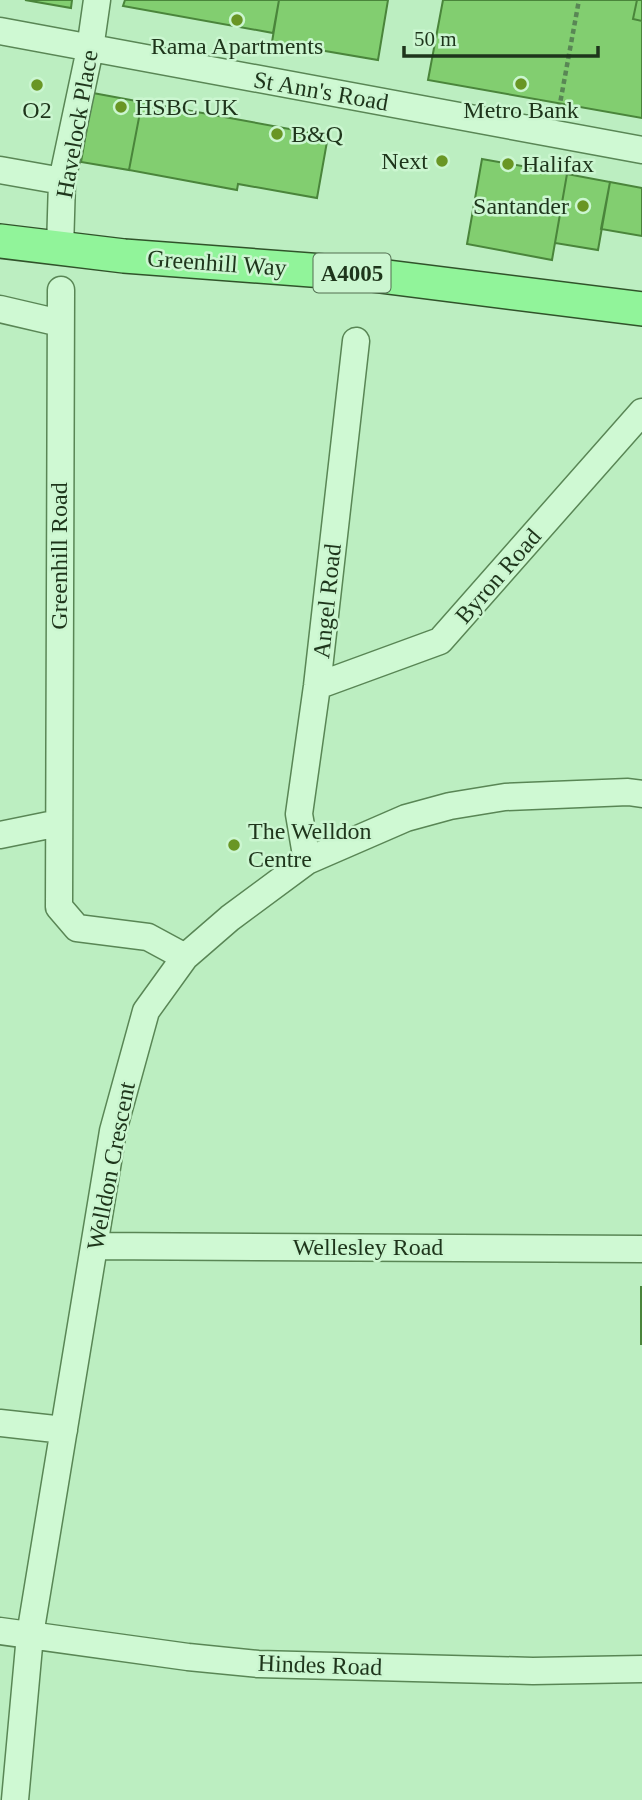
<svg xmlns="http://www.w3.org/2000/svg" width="642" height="1800" viewBox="0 0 642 1800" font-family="'Times New Roman',serif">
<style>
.building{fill:#82ce70;stroke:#4a853b;stroke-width:2}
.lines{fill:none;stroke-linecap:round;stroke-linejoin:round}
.minor-casing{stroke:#598655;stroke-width:29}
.major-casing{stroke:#30532a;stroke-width:36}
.path{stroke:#598655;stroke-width:4.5;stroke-dasharray:5 3.5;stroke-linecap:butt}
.minor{stroke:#cff9d3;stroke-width:26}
.major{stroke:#91f49a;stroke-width:33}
.poi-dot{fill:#699624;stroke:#cbf6d0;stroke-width:2.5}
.labels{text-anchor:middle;stroke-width:5;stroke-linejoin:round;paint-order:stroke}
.shield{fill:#cbf6d0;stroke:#526f51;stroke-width:2}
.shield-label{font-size:23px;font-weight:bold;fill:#1e351b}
.poi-label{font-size:24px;fill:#1e351b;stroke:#cbf6d0;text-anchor:start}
.street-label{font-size:24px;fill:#1e351b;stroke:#cbf6d0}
</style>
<rect width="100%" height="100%" fill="#bceec1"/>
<path class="building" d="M25,0h47l-1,8z
M125,0h154l-6,33 -150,-27z
M279,0h109l-10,60 -106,-18z
M443,0h199v118l-214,-38z
M637,0h5v21l-9,-2z
M93,93l49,9 -13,68 -48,-8z
M142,102l186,34 -11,62 -79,-14 -1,6 -108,-20z
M482,159l85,15 -15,86 -85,-16z
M567,174l43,8 -12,68 -43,-7z
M610,182l32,6v48l-41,-7z
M641,1287h1v57h-1z"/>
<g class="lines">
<g class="minor-casing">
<path id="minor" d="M0,31l642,119
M0,170l62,11
M60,249l2,-68 28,-132 7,-49
M61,290l-2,617 18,21 71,9 37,20
M0,309l60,14
M317,686l123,-45 202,-229
M0,835l59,-12
M307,861l-8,-47 18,-128 39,-345
M94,1246l548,3
M0,1423l64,7
M0,1631l188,26 70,7 275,7 109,-2
M15,1800l15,-165 83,-504 33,-120 39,-54 45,-39 77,-57 99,-43 44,-12 55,-9 123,-5 14,2"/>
</g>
<g class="major-casing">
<path id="major" d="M0,241l124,15 240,18 278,35"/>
</g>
<path class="path" d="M559,109l20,-109"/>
<use href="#minor" class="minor"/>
<use href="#major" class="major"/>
</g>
<g class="poi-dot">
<circle cx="237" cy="20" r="7"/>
<circle cx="521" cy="84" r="7"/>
<circle cx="37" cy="85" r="7"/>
<circle cx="121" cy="107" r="7"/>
<circle cx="277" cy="134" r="7"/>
<circle cx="442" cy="161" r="7"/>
<circle cx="508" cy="164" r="7"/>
<circle cx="583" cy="206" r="7"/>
<circle cx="234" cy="845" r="7"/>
</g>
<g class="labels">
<rect class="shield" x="313.5" y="253.5" width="77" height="39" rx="5"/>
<g class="shield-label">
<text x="352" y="281">A4005</text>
</g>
<g class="poi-label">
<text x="237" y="54" text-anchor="middle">Rama Apartments</text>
<text x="135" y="115">HSBC UK</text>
<text x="37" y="118" text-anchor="middle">O2</text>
<text x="521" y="118" text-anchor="middle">Metro Bank</text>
<text x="291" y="142">B&amp;Q</text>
<text x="428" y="169" text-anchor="end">Next</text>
<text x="522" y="172">Halifax</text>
<text x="569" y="214" text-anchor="end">Santander</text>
<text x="248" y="839">The Welldon<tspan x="248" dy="28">Centre</tspan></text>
</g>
<g class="street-label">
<text transform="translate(321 91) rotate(10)" y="8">St Ann's Road</text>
<text transform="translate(77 124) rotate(-80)" y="8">Havelock Place</text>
<text transform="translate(217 263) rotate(4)" y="8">Greenhill Way</text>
<text transform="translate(59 556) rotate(-90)" y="8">Greenhill Road</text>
<text transform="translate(498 576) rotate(-49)" y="8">Byron Road</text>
<text transform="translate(327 601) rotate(-84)" y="8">Angel Road</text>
<text transform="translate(111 1166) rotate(-79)" y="8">Welldon Crescent</text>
<text x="368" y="1255">Wellesley Road</text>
<text transform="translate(320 1665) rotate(2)" y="8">Hindes Road</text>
</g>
</g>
<path d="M404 46v10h194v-10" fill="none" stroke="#1e351b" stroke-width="3.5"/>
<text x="414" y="46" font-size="21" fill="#1e351b" stroke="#cbf6d0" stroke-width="5" paint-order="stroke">50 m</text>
</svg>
